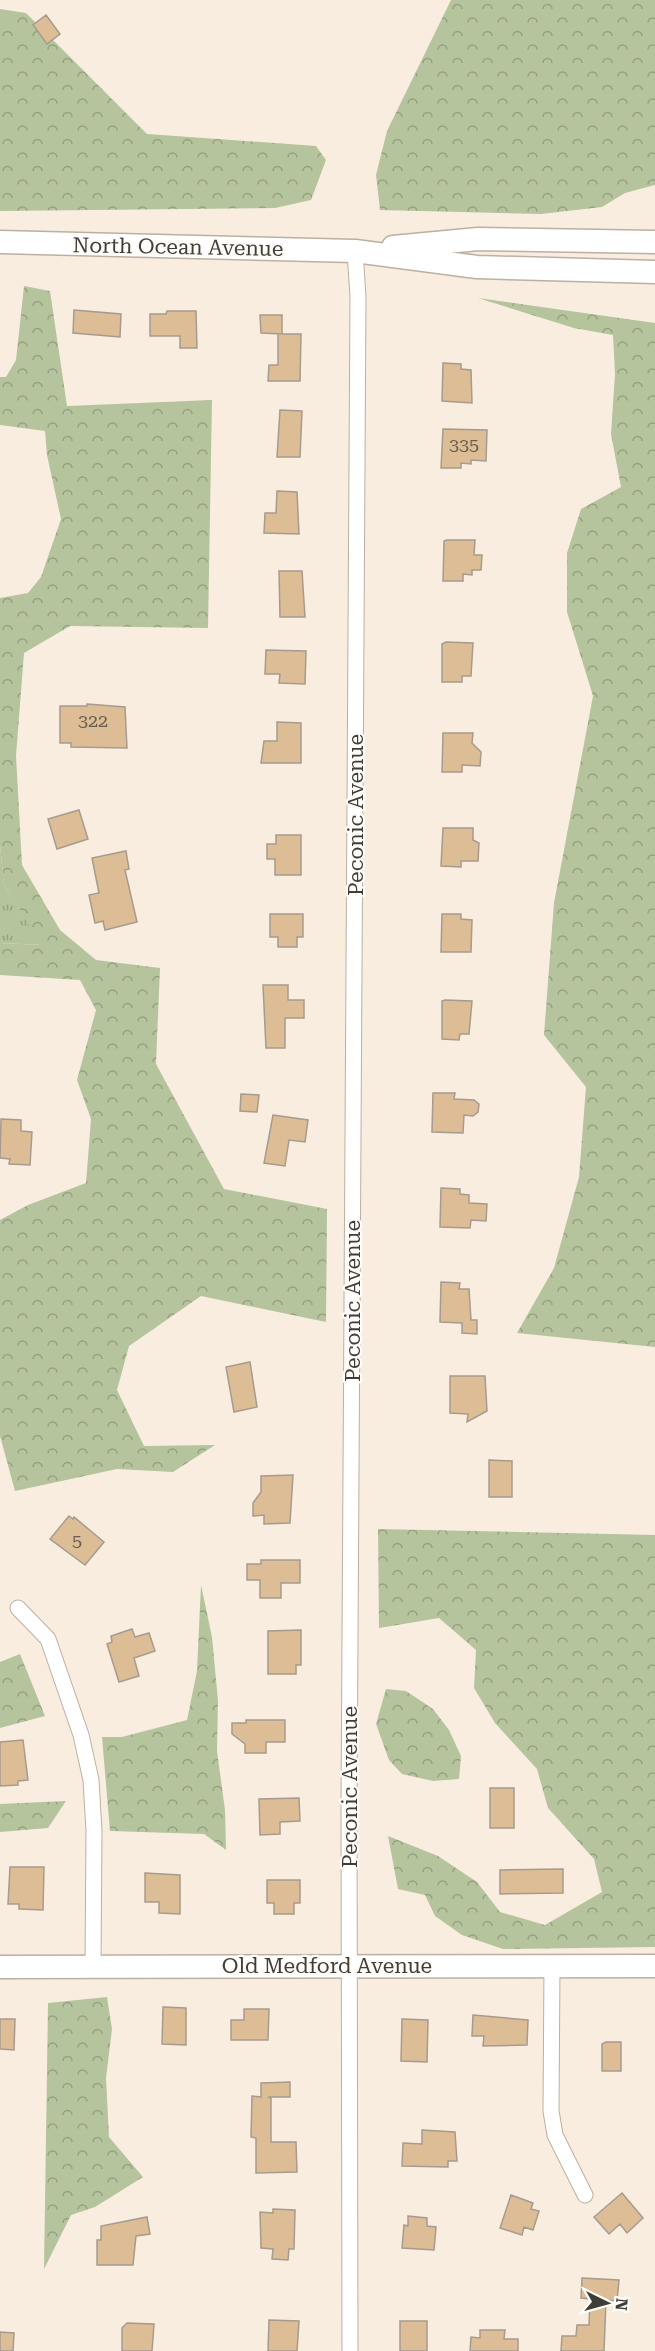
<svg xmlns="http://www.w3.org/2000/svg" width="655" height="2351" viewBox="0 0 655 2351" font-family="'Roboto Serif',serif">
<style>
.grass{fill:url(#grass-tufts)}
.forest{fill:url(#forest-crowns)}
.building{fill:#dcbd96;stroke:#a69b8e;stroke-width:1.5}
.lines{fill:none;stroke-linecap:round;stroke-linejoin:round}
.street-casing{stroke:#bbb0a2;stroke-width:17}
.secondary-casing{stroke:#bbb0a2;stroke-width:25}
.street{stroke:#fff;stroke-width:15}
.secondary{stroke:#fff;stroke-width:22}
.labels{text-anchor:middle;stroke-width:4.5;stroke-linejoin:round;paint-order:stroke}
.number-label{font-size:18px;fill:#675c4e}
.street-label{font-size:21px;fill:#403c36;stroke:#fefcf9}
</style>
<defs>
<pattern id="grass-tufts" width="24" height="20" patternUnits="userSpaceOnUse" patternTransform="scale(1.5)"><rect width="24" height="20" fill="#b5c49d"/><path d="M3 7l-1-3M5 7V3M7 7l1-3M15 17l-1-3M17 17v-4M19 17l1-3" fill="none" stroke="#95a081"/></pattern>
<pattern id="forest-crowns" width="20" height="18" patternUnits="userSpaceOnUse" patternTransform="scale(1.5)"><rect width="20" height="18" fill="#b5c49d"/><path d="M2 6a3 3 0 1 1 6 0M12 15a3 3 0 1 1 6 0" fill="none" stroke="#95a081"/></pattern>
</defs>
<rect width="100%" height="100%" fill="#f9eddf"/>
<path class="grass" d="M0,846l4,38 38,61 -42,-2z"/>
<path class="forest" d="M451,0h204v185l-30,8 -23,14 -61,7 -161,-4 -4,-35 11,-44z
M0,9l26,4 121,121 169,12 10,14 -15,40 -36,8 -275,3z
M24,286l26,5 17,115 145,-6 -4,228 -138,-2 -46,27 -8,103 6,109 38,65 36,30 64,8 -4,96 68,125 103,20 -1,113 -125,-26 -72,50 -12,44 27,56 71,-1 -42,27 -56,-3 -102,22 -15,-55v-216l28,-15 58,-22 5,-64 -14,-39 19,-70 -16,-30 -80,-5v-32l41,2 -37,-61 -4,-38v-248l28,-5 13,-16 20,-58 -14,-64 -2,-24 -45,-6v-48h6l10,-17z
M478,298l177,25v1024l-138,-14 37,-65 25,-91 7,-90 -42,-52 10,-132 39,-207 -26,-84v-59l14,-44 40,-22 -10,-53 4,-60 -2,-39 -39,-7z
M378,1529l277,6v412l-152,2 -41,-14 -27,-19 -10,-21 -27,-6 -10,-53 50,20 39,26 23,30 45,13 57,-33 -8,-33 -46,-51 -11,-39 -42,-46 -21,-35 2,-38 -37,-32 -60,10z
M201,1585l11,52 6,64 -1,50 8,59 1,40 -22,-16 -94,-3 -8,-94h20l65,-17 10,-49z
M20,1654l25,62 -45,12v-66z
M386,1689l20,2 27,18 16,21 12,26 -2,23 -26,2 -31,-7 -13,-14 -13,-36z
M66,1801l-18,27 -48,4v-28z
M107,1997l5,32 -6,49 3,59 34,40 -48,30 -24,8 -27,54 4,-266z"/>
<path class="building" d="M46,15l14,19 -13,10 -14,-19z
M74,310l47,4 -1,23 -47,-4z
M167,311h29l1,37h-17v-12h-30v-22h16z
M260,315h22v19l-21,-1z
M278,334h23l-1,47h-32l1,-16h9z
M443,363l18,1v5l10,1 1,33 -30,-2z
M280,410l22,1 -2,46h-23z
M443,429l44,1 -1,31 -15,-1v4l-10,-1v5h-20z
M277,491l20,1 2,42 -35,-1 1,-20h11z
M447,540h28l-1,15h8l-1,15h-9v5l-9,-1v7h-20l1,-40z
M279,571h23l3,46h-25z
M446,642l27,1 -2,33h-9v6h-20v-38z
M266,650l40,1 -1,33 -26,-1 1,-9h-15z
M87,704l38,3 2,41 -56,-1v-4h-11v-37h27z
M277,722l24,1v40h-40l3,-22h13z
M443,733h30l-1,10 9,9 -1,14 -18,-1v7h-20z
M79,810l9,29 -31,10 -9,-30z
M443,828h30v12l6,3 -1,18h-17v6l-20,-1z
M276,835h25v40h-26v-16h-8v-15h9z
M126,851l3,18 -4,1 12,52 -32,8 -2,-9 -8,2 -6,-28 10,-2 -7,-35z
M270,914h33v23h-6v10h-19v-10h-8z
M442,914h19v5l11,1 -1,32h-30z
M263,985h25v15h16v18h-19v30h-19z
M445,1000l27,1 -3,33h-9l-1,6 -17,-1v-38z
M433,1093h22l-1,6 20,1 5,4 -1,8 -5,4 -9,-1 -1,18 -31,-1z
M241,1094l18,1 -2,17 -17,-1z
M273,1115l35,5 -3,22 -16,-2 -4,26 -21,-3z
M1,1119l20,1v11l11,1 -2,33 -21,-1 1,-5 -10,-1z
M441,1188l19,1v5l9,1v8l18,1 -1,17 -15,-1 -1,8 -30,-1z
M441,1282l19,1 -1,6h10l2,31h6v14l-15,-1v-10l-22,-1z
M250,1362l7,45 -23,5 -8,-45z
M450,1376h35l2,35 -20,11 1,-8 -18,-1z
M489,1460l23,1v36h-23z
M293,1475l-3,48 -26,1v-9l-11,1v-13l8,-11v-16z
M69,1516l4,3 1,-2 30,25 -19,23 -35,-26z
M261,1560h39v23h-19v15h-21v-18h-13v-16h14z
M132,1629l3,8 14,-4 6,18 -21,7 5,18 -20,6 -12,-38 5,-2 -1,-6z
M301,1630v35h-5v9h-28v-43z
M246,1720h39v22h-19v11h-21v-9l-13,-10v-11h14z
M23,1740l5,40 -10,1v4l-18,1v-44z
M490,1788h24v40h-24z
M299,1798l1,23 -20,1v12l-20,1 -1,-36z
M10,1867h34l-1,43 -24,-1v-5h-11z
M563,1869v24l-63,1v-24z
M145,1873l35,2v39l-21,-1v-11h-14z
M267,1880h33v23h-6v11h-20v-11h-7z
M163,2007l23,1v37l-24,-1z
M244,2009h25l-1,31h-37v-20h13z
M473,2015l55,5 -1,25 -44,1 1,-10h-12z
M0,2019h15l-1,31 -14,-1z
M402,2019l26,1 -1,42 -26,-1z
M606,2042h15v29h-19v-27z
M290,2082v15h-22l3,1v44h25l1,30 -41,1v-35l-5,-1 1,-41 9,1v-14z
M422,2130l33,2 2,29h-9v6l-46,-1 1,-23 19,1z
M622,2193l21,25 -16,15 -7,-9 -11,10 -15,-17z
M511,2195l22,8 -2,6 8,2 -6,19 -9,-3 -2,8 -22,-7z
M273,2209l22,1 -1,39h-5l-1,11 -16,-1 1,-10 -12,-1 -1,-36 13,1z
M408,2216l19,2v8l9,1 -2,23 -32,-2 2,-23 4,1z
M147,2217l3,17 -14,2 -3,29h-36v-25h4v-14z
M582,2278l37,2 -2,21 -11,-1 -2,51h-43l1,-15h14l1,-11h12l1,-26 -9,-1z
M269,2320l30,1 -2,30h-29z
M400,2321h27v30h-27z
M127,2323l27,1 -2,27h-30v-23z
M480,2330h25l-1,9h14v12h-48l1,-14 9,1z
M0,2332l14,1 -1,18h-13z"/>
<g class="lines">
<g class="street-casing">
<path id="street" d="M18,1608l30,31 33,96 10,45 3,51 -1,136
M552,1965l-1,146 4,24 30,60
M350,2351l-1,-542 9,-1512 -3,-46"/>
</g>
<g class="secondary-casing">
<path id="secondary" d="M0,242l355,9 122,16 178,5
M393,247l85,-8 177,3
M0,1967l655,-1"/>
</g>
<use href="#street" class="street"/>
<use href="#secondary" class="secondary"/>
</g>
<g class="labels">
<g class="number-label">
<text x="464" y="451">335</text>
<text x="93" y="727">322</text>
<text x="77" y="1547">5</text>
</g>
<g class="street-label">
<text transform="translate(178 247) rotate(1)" y="7">North Ocean Avenue</text>
<text transform="translate(356 815) rotate(-90)" y="7">Peconic Avenue</text>
<text transform="translate(353 1301) rotate(-90)" y="7">Peconic Avenue</text>
<text transform="translate(350 1787) rotate(-90)" y="7">Peconic Avenue</text>
<text x="327" y="1973">Old Medford Avenue</text>
</g>
</g>
<g transform="translate(607 2303) rotate(95)" stroke="#fefcf9" stroke-width="4.5" paint-order="stroke">
<path d="M0-4.5L10 22L0 15L-10 22Z" fill="#403c36"/>
<text y="-9" font-size="16" font-weight="bold" text-anchor="middle" fill="#403c36">N</text>
</g>
</svg>
